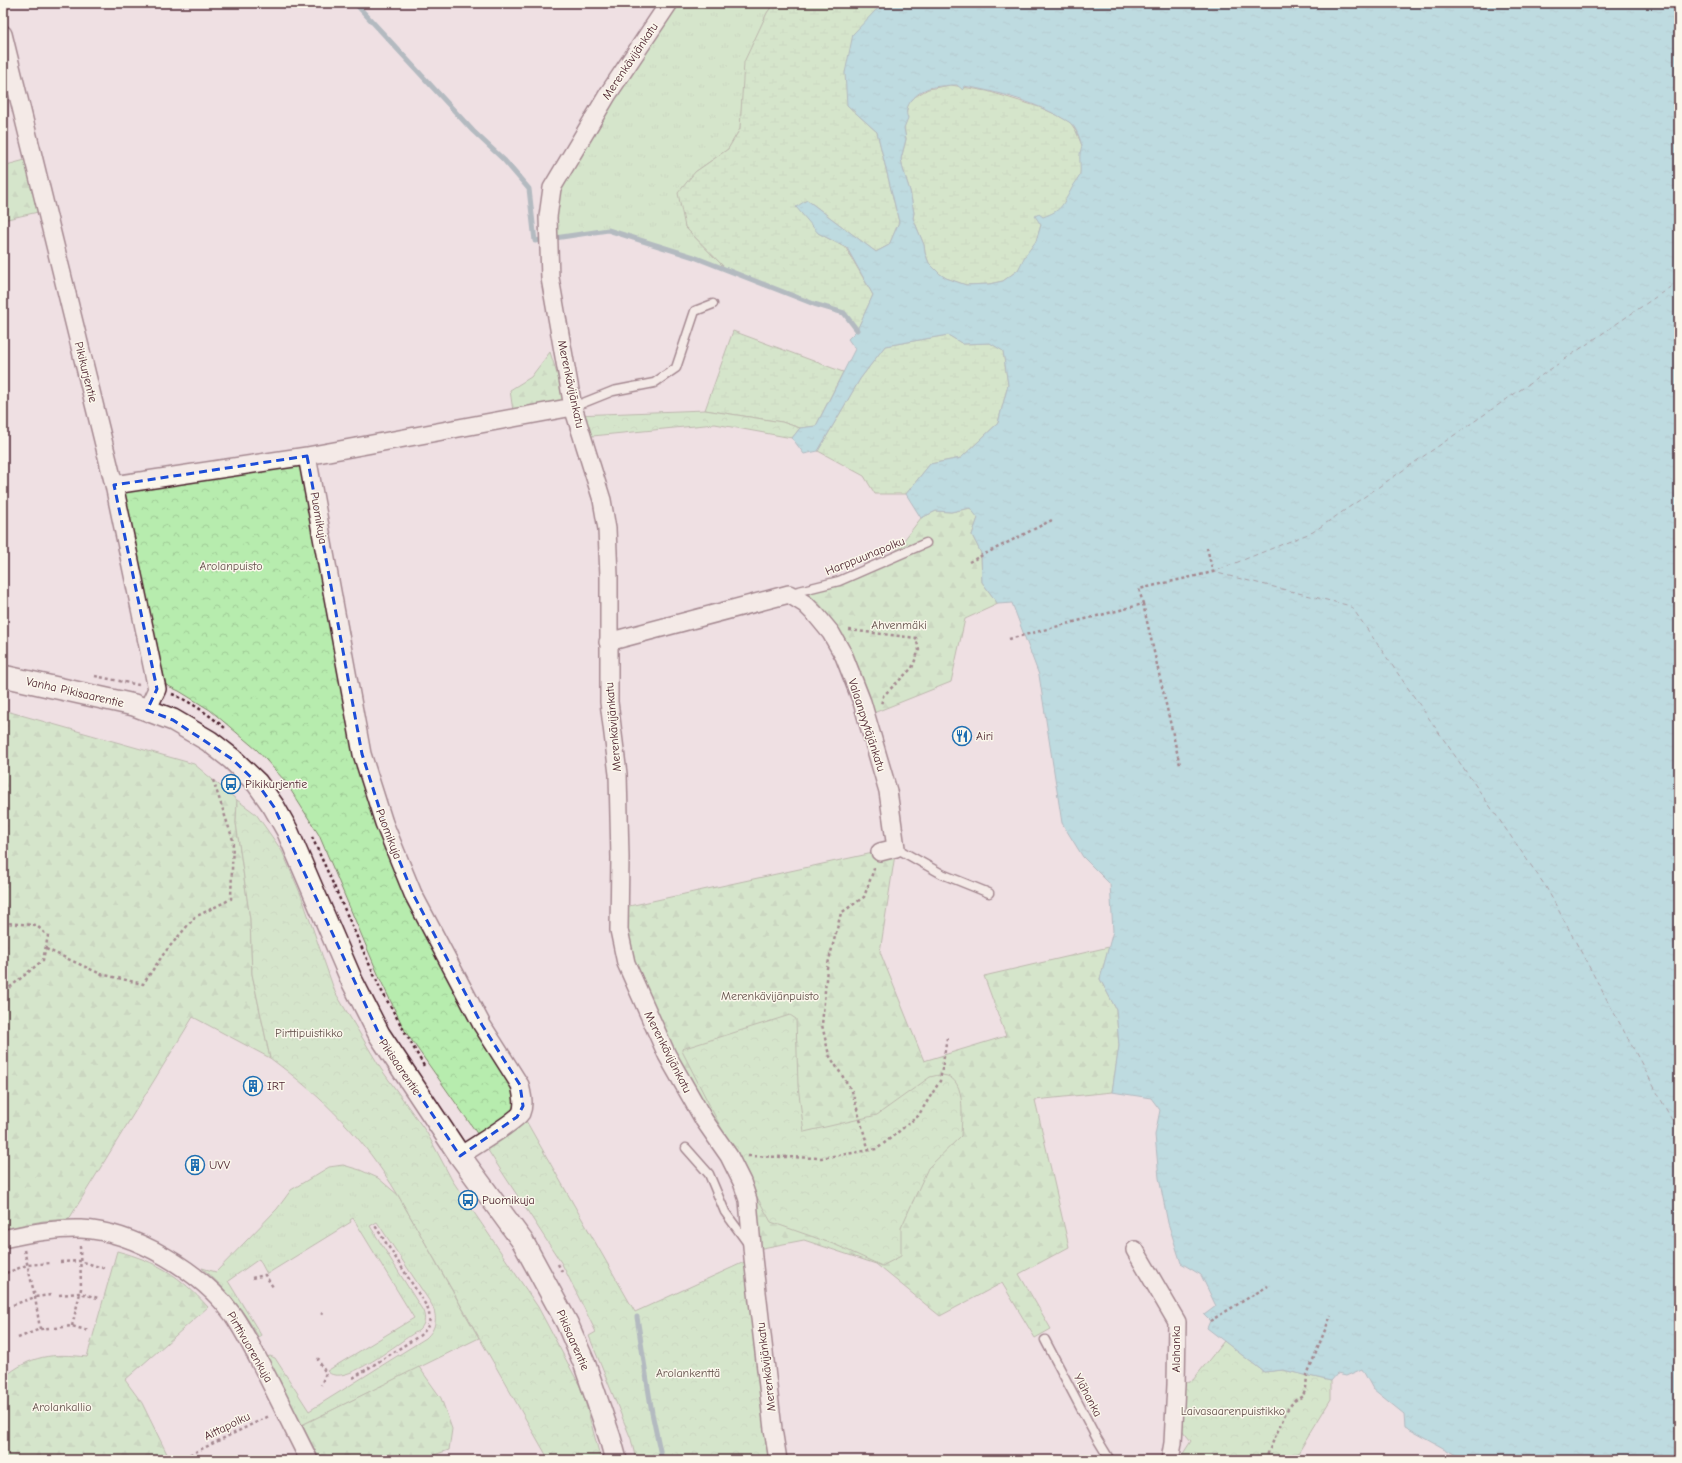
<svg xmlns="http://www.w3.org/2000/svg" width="1682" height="1463" viewBox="0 0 1682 1463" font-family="'Comic Neue',sans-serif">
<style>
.grass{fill:url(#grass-tufts);stroke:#80866c}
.forest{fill:url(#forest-firs);stroke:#80866c}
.wetland{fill:url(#wetland-marsh);stroke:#80866c}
.park{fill:url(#park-crowns);stroke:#80866c}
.water{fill:url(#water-ripples);stroke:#6c8c95;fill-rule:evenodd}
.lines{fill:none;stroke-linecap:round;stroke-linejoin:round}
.stream{stroke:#6c8c95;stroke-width:5}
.ferry{stroke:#5b5560;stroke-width:1;stroke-dasharray:5 4;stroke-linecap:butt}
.service-casing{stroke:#4a1f2b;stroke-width:11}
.minor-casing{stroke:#4a1f2b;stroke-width:20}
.tertiary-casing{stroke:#4a1f2b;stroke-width:24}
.path{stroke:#4a1f2b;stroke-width:2.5;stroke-dasharray:3 3;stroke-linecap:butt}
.service{stroke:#fbf7ec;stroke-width:8}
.minor{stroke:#fbf7ec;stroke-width:17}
.tertiary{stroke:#fbf7ec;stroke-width:21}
.marked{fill:none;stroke:#1d4ed8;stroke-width:3;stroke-dasharray:8 5;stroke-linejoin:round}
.labels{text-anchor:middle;stroke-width:3;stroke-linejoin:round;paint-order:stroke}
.street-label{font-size:12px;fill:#4a1f2b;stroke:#fbf7ec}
.park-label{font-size:12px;fill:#65524c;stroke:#fbf7ec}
.poi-label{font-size:12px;fill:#4a1f2b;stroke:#fbf7ec;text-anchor:start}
</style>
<defs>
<pattern id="grass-tufts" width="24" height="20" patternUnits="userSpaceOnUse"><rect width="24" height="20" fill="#b7ecae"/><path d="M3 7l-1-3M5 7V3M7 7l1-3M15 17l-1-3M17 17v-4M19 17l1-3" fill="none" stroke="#9fca96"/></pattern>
<pattern id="forest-firs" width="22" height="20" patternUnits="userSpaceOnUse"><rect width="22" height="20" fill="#b7ecae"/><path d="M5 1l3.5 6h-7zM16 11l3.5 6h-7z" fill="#9fca96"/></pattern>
<pattern id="wetland-marsh" width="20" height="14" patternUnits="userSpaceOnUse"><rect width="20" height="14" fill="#b7ecae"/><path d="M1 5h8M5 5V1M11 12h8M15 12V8" fill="none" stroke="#9fca96"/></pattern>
<pattern id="park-crowns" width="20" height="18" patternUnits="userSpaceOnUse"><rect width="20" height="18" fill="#b7ecae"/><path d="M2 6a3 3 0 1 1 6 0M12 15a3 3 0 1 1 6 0" fill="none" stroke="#9fca96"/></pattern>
<pattern id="water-ripples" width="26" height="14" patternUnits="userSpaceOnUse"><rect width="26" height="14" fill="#83d4db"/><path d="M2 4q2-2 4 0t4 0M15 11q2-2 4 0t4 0" fill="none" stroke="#73b6bc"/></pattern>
</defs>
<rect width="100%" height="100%" fill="#efe0e3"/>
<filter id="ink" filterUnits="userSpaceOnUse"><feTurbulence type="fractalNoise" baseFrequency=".025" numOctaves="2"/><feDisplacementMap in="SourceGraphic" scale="8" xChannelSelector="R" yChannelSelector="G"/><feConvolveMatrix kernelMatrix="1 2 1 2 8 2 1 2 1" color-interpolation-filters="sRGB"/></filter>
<g filter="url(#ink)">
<path class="grass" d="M670,3h104l-7,10 -22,49 -5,67 -12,20 -33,23 -10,55 43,44 -34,-14 -86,-27 -60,9 1,-38z
M343,1165l17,5 18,8 20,17 81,143 -179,88 -33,-69 3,-1 5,2 34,53 117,-73c10,-9 12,-20 6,-33l-55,-83 -7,4 53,85c3,8 2,14 -5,20 -17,8 -74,59 -91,40l87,-53 -61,-100 -3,2 1,2 -84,52 -8,-15 -31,22 33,54 -2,3c-15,-27 -33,-50 -57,-70l14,4 61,-63 14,-19 38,-23z"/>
<path class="forest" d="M25,160l13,52 -35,8v-54z
M550,352l15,47 -37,16 -14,3 -4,-28 21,-13z
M971,508l7,10 -6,17 9,18 1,29 16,22 -33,15 -14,63 -85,34 -22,-60 -55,-62 99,-33 33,-43 15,-7 15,1z
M3,710l191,54 43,36 -1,23 14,96 2,55 18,84 -77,-41 -124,202 -26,2 -40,8z
M896,848l-16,104 44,109 82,-25 -22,-60 125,-29 -9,32 16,30 3,37 -7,46 -77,8 34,147 -50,27 32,55 -16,9 -33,-55 -62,33 -64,-52 -72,-24 -52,10 -4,-50 -101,-189 -27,-103z
M117,1251c41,11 62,24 91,56l-83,73 17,23 28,57h-167v-82c28,-23 49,-25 84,-21z
M419,1367l22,31 11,31 -3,21 -24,8 -15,2h-90l-18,-35z"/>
<path class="wetland" d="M774,3h118l-16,7 -29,95 30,27 22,90 -10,23 -13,7 -69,-52 11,33 28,15 27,47 -16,35 -13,-17 -30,-9 -86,-33 -43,-44 -7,-34 17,-21 33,-23 12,-20 4,-67 23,-49z
M951,85l36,6 52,16 18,8 13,7 6,9 7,17 -4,37 -15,20 -23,20 -7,23 -16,22 -15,11 -14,3 -23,1 -20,-7 -6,-4 -11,-11 -4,-10 -1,-8 -11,-27 1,-5 -4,-22 -7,-22 -2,-10 5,-20 -2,-11 4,-24 8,-8 12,-7z
M733,331l110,41 -27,54 -16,2 -18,-6 -77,-12z
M948,335l15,9 27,-1 13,7 5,35 -10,38 -37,35 -31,6 -24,30h-31l-11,-18 -46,-25 42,-72 25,-33z"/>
<path class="park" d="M705,410l77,12 18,6 -8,10 -77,-14 -133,13 -6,-22z
M297,463l6,3 80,364 124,242 14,40 114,200 118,-54 25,202h-142l-5,-21 -42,-103 7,-4 -34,-68 -88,-135 -69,-98 -24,-50 -62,-146 -34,-54 -28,-31 -47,-40 -31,-19 -13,-6 -43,-176v-12l4,-6z
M237,800l19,14 26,37 19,44 34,97 46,77 46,64 25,47 86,127 44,83 19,70h-52l-151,-265c-35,-58 -73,-96 -128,-137l-18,-84 -2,-55 -14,-96z
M790,1015l6,4 2,67 6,46 73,-17 53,-38c38,-12 32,35 31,59l-33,32 -27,60v28l-19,10 -46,-21 -65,-23 -23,-41 -66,-130v-2z
M1224,1341l40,31 19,-2 48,11v18l-37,61 -11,-2 -4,2h-100l12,-19 -14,-17 3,-40 13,-4z"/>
<path class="water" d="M892,3h787v1457h-214l-60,-33 -1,-13 -31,-25 -11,-20 -16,7 -9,-2 -6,7 -48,-11 -19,2 -57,-44 3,-7 -6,-6 12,-9 -15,-31 -20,-12 -13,-40 -9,-45 -4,-43 5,-25 -9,-12 -39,-6 7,-46 -3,-37 -16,-30 13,-48 -3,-47 -27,-27 -21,-34 -23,-148 -27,-72 -14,1 -16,-22 -1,-29 -9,-18 6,-17 -8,-10 -19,4 -15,-1 -15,7 -15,-24 24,-30 31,-6 37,-35 10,-38 -5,-34 -13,-8 -27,1 -15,-9 -63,11 -25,33 -42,72 -14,3 -12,-16 8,-10 16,-2 39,-77 -7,-10 9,-9 16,-35 -26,-47 -29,-15 -22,-26 11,-7 69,52 13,-7 10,-23 -22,-90 -30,-27 -2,-32 8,-39 23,-24zM951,85h6l6,5 1,-4c35,6 75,17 105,36 7,4 11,17 13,24 -4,10 -1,17 -2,28 -1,5 -7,11 -9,16 -10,17 -9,20 -28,27l-4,-3 -4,2 6,9 -5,16 -11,15 -7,14 -15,11 -14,3 -23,1 -20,-7 -6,-4 -11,-11 -4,-10 -1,-8 -11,-27 1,-5 -4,-22 -7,-22 -2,-10 5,-20 -2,-11 4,-10c-6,-12 9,-26 21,-30 7,-2 15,-2 22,-3z"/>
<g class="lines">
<path class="stream" d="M355,3l118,128 31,29 25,29 6,52 73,-11 86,27 120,47 30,9 13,17
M637,1317l15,96 10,47"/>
<path class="ferry" d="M1679,281l-366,251 -100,40 138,34 195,281 133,246"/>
<g class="service-casing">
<path id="service" d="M573,407l40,-16 41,-8 22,-15 19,-57 18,-7
M791,593l48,-12 87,-38
M896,848l46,26 47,19
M686,1148l23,26 16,38 24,33
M1045,1340l51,97 14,23"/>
</g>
<g class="minor-casing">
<path id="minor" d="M669,3l-61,91 -56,94 -4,29 2,61 23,129 29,93 5,29 2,47v126l9,72 2,84 -1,72 7,33 41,92 37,65 25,36 13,26 6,18 5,58 20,171 5,31
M3,34l111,451 43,204 -10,21
M307,456l55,298 22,69 29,71 69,131 38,60c2,9 5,19 1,28 -6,9 -50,35 -61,43
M114,485l193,-29 266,-49
M608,642l181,-48 16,10 12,12 14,17 13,23 18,46 26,89 8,57 -16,4
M3,1239c26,-6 52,-11 78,-10 53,2 121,43 152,86 13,19 23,40 34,61 14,28 28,56 42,84
M1135,1250l42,72 -1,63 -3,58 -3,17"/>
</g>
<g class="tertiary-casing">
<path id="tertiary" d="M3,676l131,29 39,15 36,21 23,18 25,24 17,24 13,23 65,151 27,53 81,122 63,86 44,81 18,42 25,73 6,22"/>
</g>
<path class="path" d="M969,562l83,-42
M1143,604l-4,-15 74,-17 -6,-24
M849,630l67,8 3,12 -7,18 -29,28 -2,9
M1009,639l134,-35 37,161
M95,676l44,9
M172,694c20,8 37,21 53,34
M312,837l68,151 44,78
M3,923l33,2 12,11 -5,24 -34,28 -6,2
M46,949l55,25 42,10 22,-32 30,-35 36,-18 2,-59 -20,-60
M869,1151l-17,-60 -23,-36 -7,-30 5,-57 14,-55 23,-16 11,-31
M748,1156l73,2 56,-9 41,-33 22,-35 7,-43
M24,1250l11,47 5,32
M60,1262l20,-1 26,8
M558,1264l5,10
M6,1273l21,-8 24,-2
M252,1278l13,-3 8,12 2,1
M59,1295l21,-2 18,5
M13,1305l22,-8 16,-2
M3,1308l2,-1
M321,1313l4,3
M1210,1321l58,-35
M72,1326l9,-37 -1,-44
M55,1328l17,-2 17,5
M18,1338l22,-9 9,-1
M3,1339l2,6
M319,1358l-1,2 8,13 -5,12
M353,1378l66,-42c11,-9 13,-16 8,-29l-53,-83
M179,1460l90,-44
M1265,1460l22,-50 7,-9 9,-5 3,-8 1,-13 24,-60"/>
<use href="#service" class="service"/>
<use href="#minor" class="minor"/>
<use href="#tertiary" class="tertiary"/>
</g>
</g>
<path d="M0 0H1682V1463H0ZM307,456l55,298 22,69 29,71 69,131 38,60 3,21 -6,11 -57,39 -81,-122 -105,-227 -17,-24 -25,-24 -59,-39 -26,-10 10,-21 -43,-204z" fill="#efe0e3" fill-opacity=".55" fill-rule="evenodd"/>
<path class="marked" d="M307,456l55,298 22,69 29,71 69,131 38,60 3,21 -6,11 -57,39 -81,-122 -105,-227 -17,-24 -25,-24 -59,-39 -26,-10 10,-21 -43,-204z"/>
<defs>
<g id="restaurant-ring" transform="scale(1)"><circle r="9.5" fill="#fbf7ec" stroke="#1f6fb2" stroke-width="1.5"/><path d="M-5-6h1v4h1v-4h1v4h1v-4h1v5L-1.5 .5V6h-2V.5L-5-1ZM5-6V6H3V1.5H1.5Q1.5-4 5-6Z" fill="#1f6fb2"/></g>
<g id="bus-ring" transform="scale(1)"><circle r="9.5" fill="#fbf7ec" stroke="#1f6fb2" stroke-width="1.5"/><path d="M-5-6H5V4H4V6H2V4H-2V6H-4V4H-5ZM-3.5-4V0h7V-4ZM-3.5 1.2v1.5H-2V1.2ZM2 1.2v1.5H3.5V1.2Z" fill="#1f6fb2"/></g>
<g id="building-ring" transform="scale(1)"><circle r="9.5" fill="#fbf7ec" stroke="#1f6fb2" stroke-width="1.5"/><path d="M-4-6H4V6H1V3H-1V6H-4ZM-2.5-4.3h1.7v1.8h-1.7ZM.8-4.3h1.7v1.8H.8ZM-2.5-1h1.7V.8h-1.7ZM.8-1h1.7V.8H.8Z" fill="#1f6fb2"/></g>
</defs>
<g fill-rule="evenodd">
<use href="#restaurant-ring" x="962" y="736"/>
<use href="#bus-ring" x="231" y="784"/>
<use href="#building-ring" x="253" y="1086"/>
<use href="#building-ring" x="195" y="1165"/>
<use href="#bus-ring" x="468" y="1200"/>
</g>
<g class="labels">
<g class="street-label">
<text transform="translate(630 61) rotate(-56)" y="4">Merenkävijänkatu</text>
<text transform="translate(86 372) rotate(76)" y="4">Pikikurjentie</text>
<text transform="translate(571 384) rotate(78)" y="4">Merenkävijänkatu</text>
<text transform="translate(319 518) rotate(80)" y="4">Puomikuja</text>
<text transform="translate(865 556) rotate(-22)" y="4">Harppuunapolku</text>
<text transform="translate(75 692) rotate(13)" y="4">Vanha Pikisaarentie</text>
<text transform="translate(867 725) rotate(72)" y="4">Valaanpyytäjänkatu</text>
<text transform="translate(613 727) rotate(-95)" y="4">Merenkävijänkatu</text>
<text transform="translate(389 834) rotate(69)" y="4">Puomikuja</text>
<text transform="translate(668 1052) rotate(63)" y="4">Merenkävijänkatu</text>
<text transform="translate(400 1067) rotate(56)" y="4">Pikisaarentie</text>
<text transform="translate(573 1340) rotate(66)" y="4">Pikisaarentie</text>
<text transform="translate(250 1347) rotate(60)" y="4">Pirttivuorenkuja</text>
<text transform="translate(1176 1349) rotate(-90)" y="4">Alahanka</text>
<text transform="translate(766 1367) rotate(-97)" y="4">Merenkävijänkatu</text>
<text transform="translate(1088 1395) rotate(62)" y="4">Ylähanka</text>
<text transform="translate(227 1426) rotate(-26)" y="4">Aittapolku</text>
</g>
<g class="park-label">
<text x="231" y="570">Arolanpuisto</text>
<text x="899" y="629">Ahvenmäki</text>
<text x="770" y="1000">Merenkävijänpuisto</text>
<text x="309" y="1037">Pirttipuistikko</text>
<text x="688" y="1377">Arolankenttä</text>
<text x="62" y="1411">Arolankallio</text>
<text x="1233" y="1415">Laivasaarenpuistikko</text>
</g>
<g class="poi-label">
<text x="976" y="740">Airi</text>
<text x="245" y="788">Pikikurjentie</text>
<text x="267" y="1090">IRT</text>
<text x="209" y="1169">UVV</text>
<text x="482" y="1204">Puomikuja</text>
</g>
</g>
<rect width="1682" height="1463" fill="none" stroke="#fbf7ec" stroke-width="16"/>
<rect x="8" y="8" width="1666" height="1447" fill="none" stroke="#4a1f2b" stroke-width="1.5" filter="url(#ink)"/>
</svg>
